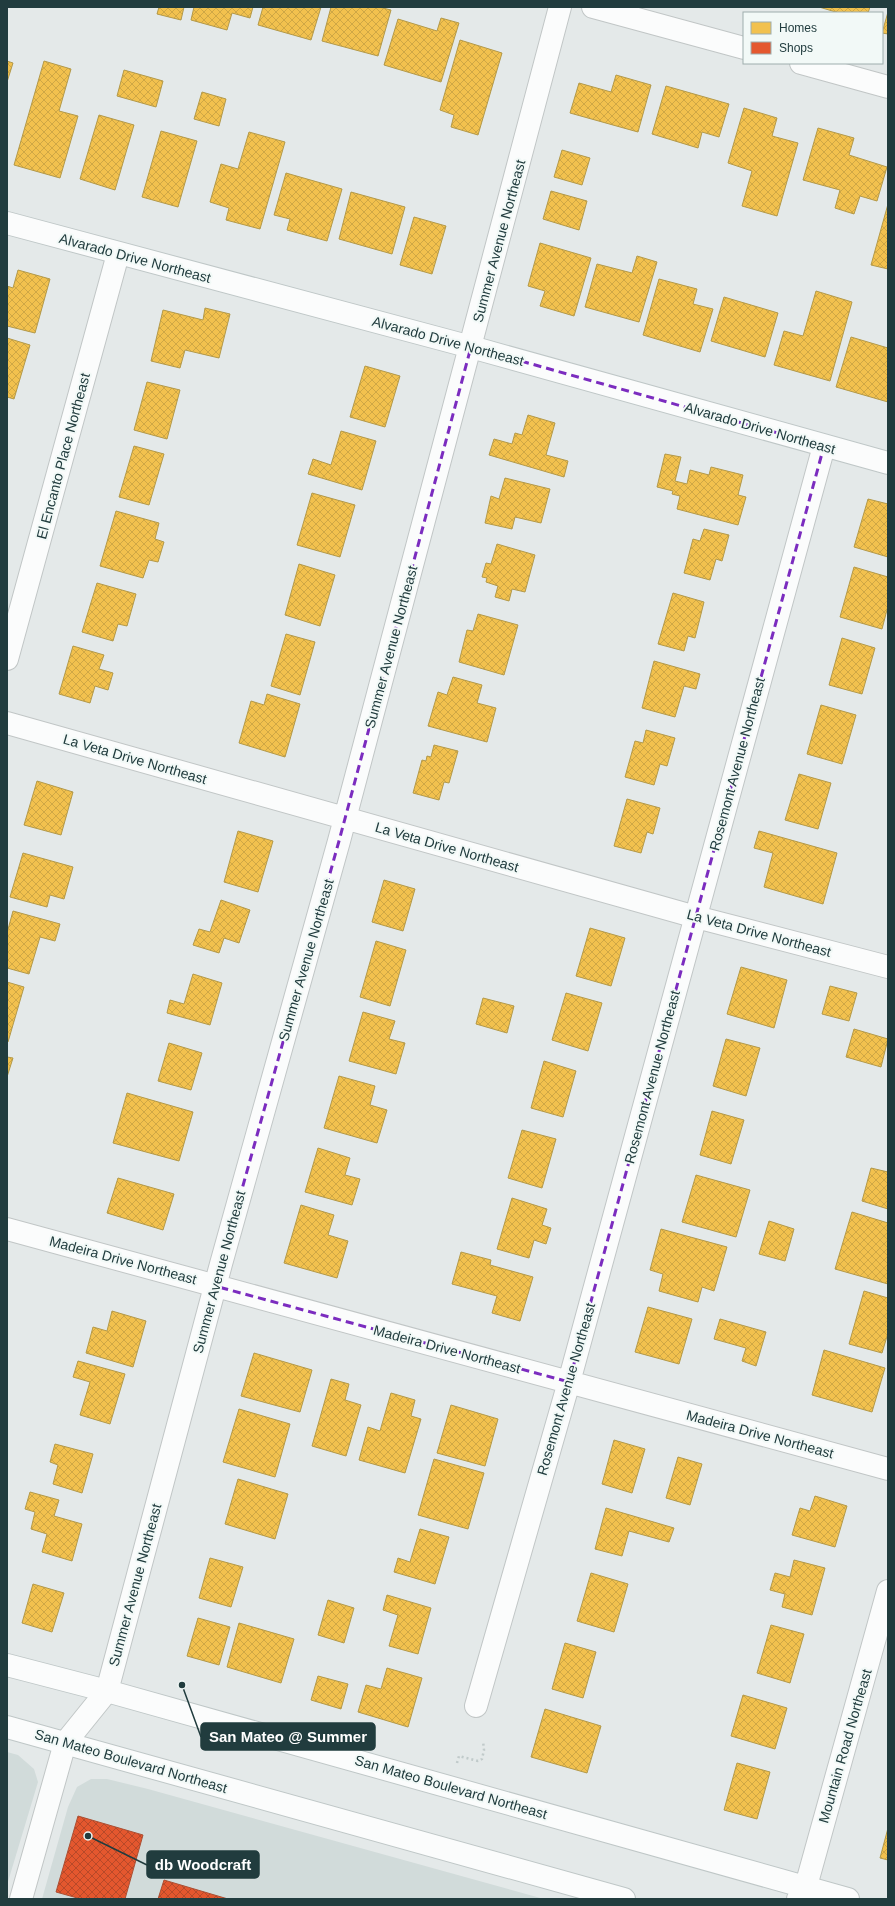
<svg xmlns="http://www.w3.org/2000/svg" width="895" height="1906" viewBox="0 0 895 1906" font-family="Helvetica,sans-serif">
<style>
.built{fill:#d1dbda}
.homes{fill:url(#homes-cross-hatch);stroke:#b39949}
.shops{fill:url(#shops-cross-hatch);stroke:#aa4f33}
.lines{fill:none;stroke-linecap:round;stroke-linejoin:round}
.street-casing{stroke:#c1c6c6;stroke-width:24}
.secondary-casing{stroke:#bfc7c7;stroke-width:24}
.path{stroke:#c0caca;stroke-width:2.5;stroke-dasharray:2 3;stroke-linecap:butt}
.street{stroke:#fbfcfc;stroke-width:22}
.secondary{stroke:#fbfcfc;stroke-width:22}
.marked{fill:none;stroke:#7b2cbf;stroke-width:3;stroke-dasharray:8 5;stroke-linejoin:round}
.labels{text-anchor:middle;stroke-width:4;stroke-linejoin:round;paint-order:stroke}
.street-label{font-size:14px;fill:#213c3e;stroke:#f2f9f7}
.leader{fill:none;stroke:#213c3e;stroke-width:1.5}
.callout-dot{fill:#213c3e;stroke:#f2f9f7;stroke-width:1.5}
.callout{fill:#213c3e;stroke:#213c3e;stroke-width:1.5}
.callout-label{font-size:15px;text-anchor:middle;font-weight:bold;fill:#fff}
</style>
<defs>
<pattern id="homes-cross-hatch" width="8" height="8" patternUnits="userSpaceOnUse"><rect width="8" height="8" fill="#f2c14e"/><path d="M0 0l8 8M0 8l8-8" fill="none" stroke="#cfa745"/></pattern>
<pattern id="shops-cross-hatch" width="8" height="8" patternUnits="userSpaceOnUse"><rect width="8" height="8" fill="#e4572e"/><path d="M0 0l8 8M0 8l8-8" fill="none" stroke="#b84929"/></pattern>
</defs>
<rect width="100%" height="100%" fill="#e4e9e9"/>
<path class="built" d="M7,1752l11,3 16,14 4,13 -31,103z
M91,1779h16l41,10 396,110h-502l26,-92 9,-20z"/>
<path class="homes" d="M159,7h25l-3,13 -24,-6z
M194,7h59l-3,11 -18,-5 -5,17 -36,-10z
M263,7h58l-10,33 -53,-15z
M331,7h48l12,3 -13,46 -56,-15z
M819,7h51l-2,6h-29z
M888,12v22l-6,-1z
M441,18l18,5 -18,59 -57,-17 14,-46 39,12z
M460,40l42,13 -24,82 -27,-8 3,-12 -14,-5z
M7,61l6,2 -6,19z
M44,61l27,8 -12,42 19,5 -18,62 -46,-13z
M124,70l39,11 -7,26 -39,-11z
M616,75l35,10 -13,47 -68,-19 9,-30 32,9z
M666,86l63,18 -10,33 -17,-5 -4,16 -46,-14z
M202,92l24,7 -7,27 -25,-7z
M744,108l33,10 -5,18 26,7 -21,73 -35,-10 10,-35 -24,-8z
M99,115l35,10 -19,65 -35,-11z
M818,128l36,10 -5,17 38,12 -10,34 -17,-5 -6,18 -19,-6 5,-18 -37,-10z
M161,131l36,10 -19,66 -36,-10z
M249,132l36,10 -25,87 -34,-9 3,-12 -19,-6 11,-38 17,5z
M562,150l28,8 -8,27 -28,-8z
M286,173l56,16 -15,52 -40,-11 3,-11 -16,-4z
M551,191l36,10 -8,29 -36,-11z
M351,192l54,15 -13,47 -53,-15z
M888,204v65l-17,-4z
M414,217l32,9 -14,48 -32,-9z
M540,243l51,15 -17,58 -34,-10 5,-15 -17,-5z
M637,256l20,6 -18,60 -54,-15 12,-43 35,9z
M18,270l32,9 -15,54 -28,-7v-40l6,2z
M659,279l38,10 -4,15 20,5 -13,43 -57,-17z
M816,291l36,11 -22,79 -56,-16 10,-34 19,5z
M724,297l54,16 -13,44 -54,-16z
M205,308l25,6 -11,44 -34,-8 -5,18 -29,-7 12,-51 40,10z
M851,337l37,11v54l-52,-15z
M7,338l23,7 -16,54 -7,-2z
M365,366l35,10 -15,51 -35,-10z
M147,382l33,8 -13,49 -33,-9z
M528,415l27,8 -9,32 22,6 -4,16 -75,-22 5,-16 18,5 3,-11 7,2z
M341,431l35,10 -14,49 -54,-16 5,-15 18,6z
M134,446l30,8 -15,51 -30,-8z
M665,454l16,3 -6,24 12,3 3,-14 19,5 2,-8 32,8 -5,20 8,2 -8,28 -61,-16 3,-13 -8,-2 1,-3 -16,-4z
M505,478l45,11 -9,34 -26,-6 -3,12 -27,-6 6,-27 8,3z
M312,493l43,12 -15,52 -43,-12z
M868,499l20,5v53l-34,-10z
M116,511l43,12 -4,16 9,3 -6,20 -9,-2 -6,18 -43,-12z
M704,529l25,6 -7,26 -6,-2 -6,21 -26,-7 9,-34 7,2z
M497,544l38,11 -10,37 -13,-3 -3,12 -14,-4 3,-11 -12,-4 1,-4 -5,-1 4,-14 5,1z
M299,564l36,11 -15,51 -35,-11z
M854,567l34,10v29l-6,23 -42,-12z
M97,583l39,11 -9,32 -9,-2 -5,17 -31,-9z
M673,593l31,9 -9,36 -7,-2 -4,15 -26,-7z
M478,614l40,11 -14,50 -45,-13 8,-32 6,1z
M286,634l29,8 -15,53 -29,-9z
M842,638l33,10 -13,46 -33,-9z
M73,646l31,9 -5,14 14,4 -5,17 -13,-4 -5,17 -31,-9z
M654,661l46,13 -4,15 -12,-3 -9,31 -33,-9z
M453,677l29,8 -5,18 19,5 -9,34 -59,-16 10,-34 9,3z
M267,694l33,10 -15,53 -46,-14 12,-42 13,4z
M821,705l35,10 -14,49 -35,-10z
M646,730l29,8 -8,28 -7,-2 -6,21 -29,-8 10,-36 8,2z
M434,745l24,6 -9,32 -5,-1 -5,18 -26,-7 9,-33 4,1 1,-5 4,1z
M799,774l32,9 -13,46 -33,-9z
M37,781l36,11 -12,43 -37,-10z
M627,799l33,9 -7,26 -6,-2 -6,21 -27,-7z
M238,831l35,10 -15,51 -34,-10z
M759,831l78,22 -14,51 -59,-17 9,-34 -19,-5z
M23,853l50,14 -9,32 -14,-4 -3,12 -37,-10z
M384,880l31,9 -12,42 -31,-9z
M221,900l29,10 -11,33 -15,-5 -5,15 -26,-8 6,-16 11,3z
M13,911l47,13 -5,17 -15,-4 -11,37 -22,-6v-35z
M590,928l35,10 -14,48 -35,-10z
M376,941l30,9 -16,56 -30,-9z
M741,967l46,13 -13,48 -47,-14z
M193,974l29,9 -12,42 -43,-12 3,-13 14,4z
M7,982l17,5 -16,55h-1z
M830,986l27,7 -8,28 -27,-7z
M566,993l36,10 -14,48 -36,-11z
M483,998l31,8 -7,27 -31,-9z
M363,1012l32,9 -6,18 16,4 -9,31 -47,-13z
M854,1029l34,10 -7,28 -35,-10z
M726,1039l34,9 -14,48 -33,-10z
M169,1043l33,10 -11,37 -33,-9z
M7,1057l6,1 -6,19z
M544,1061l32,10 -13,46 -32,-9z
M339,1076l36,10 -5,19 17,5 -10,33 -53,-15z
M127,1093l66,19 -14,49 -66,-18z
M712,1111l32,9 -13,44 -31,-9z
M522,1130l34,9 -14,49 -34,-10z
M318,1148l32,10 -5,17 15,4 -8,26 -47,-13z
M871,1168l17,4v37l-26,-8z
M696,1175l54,15 -14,47 -54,-15z
M118,1178l56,16 -11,36 -56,-17z
M512,1198l35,11 -5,16 9,3 -5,16 -12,-4 -5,18 -32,-9z
M301,1205l33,10 -6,20 20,6 -11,37 -53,-15z
M852,1212l36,11v61l-53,-15z
M769,1221l25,8 -9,32 -26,-7z
M661,1229l66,18 -13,44 -12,-4 -4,15 -39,-11 4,-17 -13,-4z
M461,1252l30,8 -1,5 43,12 -13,44 -28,-8 5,-17 -45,-12z
M864,1291l24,7v35l-6,20 -33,-9z
M648,1307l44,12 -13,45 -44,-12z
M112,1311l34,10 -13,46 -47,-14 7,-26 14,4z
M720,1319l46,13 -10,34 -14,-5 4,-13 -32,-9z
M824,1350l61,18 -13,44 -60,-17z
M254,1353l58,17 -12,42 -59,-16z
M78,1361l47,13 -15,50 -30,-9 10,-33 -17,-5z
M331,1379l18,5 -4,16 16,5 -15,51 -34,-10z
M391,1393l24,7 -4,16 10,3 -16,54 -46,-13 9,-33 12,4z
M451,1405l47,14 -13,47 -48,-13z
M239,1409l51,15 -15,53 -52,-15z
M614,1440l31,9 -13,44 -30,-9z
M55,1444l38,10 -11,39 -29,-9 5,-19 -8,-3z
M678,1457l24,7 -12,41 -24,-7z
M434,1459l50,14 -16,56 -50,-14z
M238,1479l50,15 -13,45 -50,-15z
M30,1492l29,8 -5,16 28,8 -10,37 -30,-9 5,-18 -16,-5 4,-17 -10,-3z
M815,1496l32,10 -12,41 -43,-12 8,-27 10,3z
M606,1508l68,20 -5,14 -40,-11 -7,25 -27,-7z
M420,1529l29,8 -14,47 -41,-12 4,-14 12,4z
M210,1558l33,9 -12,40 -32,-9z
M794,1560l31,8 -13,47 -30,-8 3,-13 -15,-4 5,-17 15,4z
M591,1573l37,11 -14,48 -37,-11z
M33,1584l31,9 -12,39 -30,-9z
M387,1595l44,13 -13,46 -29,-8 9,-31 -15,-5z
M328,1600l26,8 -10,35 -26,-8z
M198,1618l32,9 -11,38 -32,-9z
M239,1623l55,16 -13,44 -54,-16z
M771,1625l33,9 -14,49 -33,-10z
M565,1643l31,9 -13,46 -31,-9z
M387,1668l35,10 -14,49 -50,-15 8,-27 15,4z
M318,1676l30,8 -7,25 -30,-9z
M743,1695l44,13 -12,41 -44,-13z
M545,1709l56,17 -14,47 -56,-16z
M737,1763l33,9 -13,47 -33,-9z
M888,1828v32l-8,-2z"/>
<path class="shops" d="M78,1816l65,19 -18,64h-44l-25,-7z
M164,1880l64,19h-70z"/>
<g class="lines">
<g class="street-casing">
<path id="street" d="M593,7l151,41
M801,63l87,24
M7,659l111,-405
M7,723l689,194 192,50
M7,1229l881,240
M476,1706l93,-324 255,-936
M21,1899l44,-156 42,-52 114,-427 118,-423 221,-834
M798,1899l8,-13 82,-295"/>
</g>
<g class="secondary-casing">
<path id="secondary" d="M7,223l464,124 417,116
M7,1665l100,26 741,208
M7,1727l617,172"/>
</g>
<path class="path" d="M457,1763l2,-7 19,5 4,-2 2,-9 -1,-9"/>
<use href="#street" class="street"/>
<use href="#secondary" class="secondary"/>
</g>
<path class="marked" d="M471,347l353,99 -255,936 -354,-96 124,-445z"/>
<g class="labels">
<g class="street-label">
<text transform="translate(499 241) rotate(-75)" y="5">Summer Avenue Northeast</text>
<text transform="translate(135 258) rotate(15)" y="5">Alvarado Drive Northeast</text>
<text transform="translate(448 341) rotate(15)" y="5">Alvarado Drive Northeast</text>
<text transform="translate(760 428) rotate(16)" y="5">Alvarado Drive Northeast</text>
<text transform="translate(63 456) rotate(-75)" y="5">El Encanto Place Northeast</text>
<text transform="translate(391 647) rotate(-75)" y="5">Summer Avenue Northeast</text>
<text transform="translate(135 759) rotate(16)" y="5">La Veta Drive Northeast</text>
<text transform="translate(737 764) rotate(-75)" y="5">Rosemont Avenue Northeast</text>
<text transform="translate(447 847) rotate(16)" y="5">La Veta Drive Northeast</text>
<text transform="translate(759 933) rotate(15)" y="5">La Veta Drive Northeast</text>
<text transform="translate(306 960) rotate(-74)" y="5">Summer Avenue Northeast</text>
<text transform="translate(652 1077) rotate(-75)" y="5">Rosemont Avenue Northeast</text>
<text transform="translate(123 1260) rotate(15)" y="5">Madeira Drive Northeast</text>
<text transform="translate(219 1272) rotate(-75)" y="5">Summer Avenue Northeast</text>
<text transform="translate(447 1349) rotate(15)" y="5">Madeira Drive Northeast</text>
<text transform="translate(566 1389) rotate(-74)" y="5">Rosemont Avenue Northeast</text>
<text transform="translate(760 1434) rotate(15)" y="5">Madeira Drive Northeast</text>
<text transform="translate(135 1585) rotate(-75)" y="5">Summer Avenue Northeast</text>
<text transform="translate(845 1746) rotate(-74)" y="5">Mountain Road Northeast</text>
<text transform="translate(131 1761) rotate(16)" y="5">San Mateo Boulevard Northeast</text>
<text transform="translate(451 1787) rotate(16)" y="5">San Mateo Boulevard Northeast</text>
</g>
</g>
<path class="leader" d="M182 1685L201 1737M88 1836L147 1865"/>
<g class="callout-dot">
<circle cx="182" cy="1685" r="4"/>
<circle cx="88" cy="1836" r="4"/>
</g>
<g class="callout">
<rect x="201" y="1723" width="174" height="27" rx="4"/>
<rect x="147" y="1851" width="112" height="27" rx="4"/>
</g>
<g class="callout-label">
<text x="288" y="1742">San Mateo @ Summer</text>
<text x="203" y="1870">db Woodcraft</text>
</g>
<rect width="895" height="1906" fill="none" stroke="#213c3e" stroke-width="16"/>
<rect x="743" y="12" width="140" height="52" fill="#f2f9f7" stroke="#9eadad"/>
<rect x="751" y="22" width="20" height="12" fill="#f2c14e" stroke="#9eadad"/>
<text x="779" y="32" font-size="12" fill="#213c3e">Homes</text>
<rect x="751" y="42" width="20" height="12" fill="#e4572e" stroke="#9eadad"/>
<text x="779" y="52" font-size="12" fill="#213c3e">Shops</text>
</svg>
